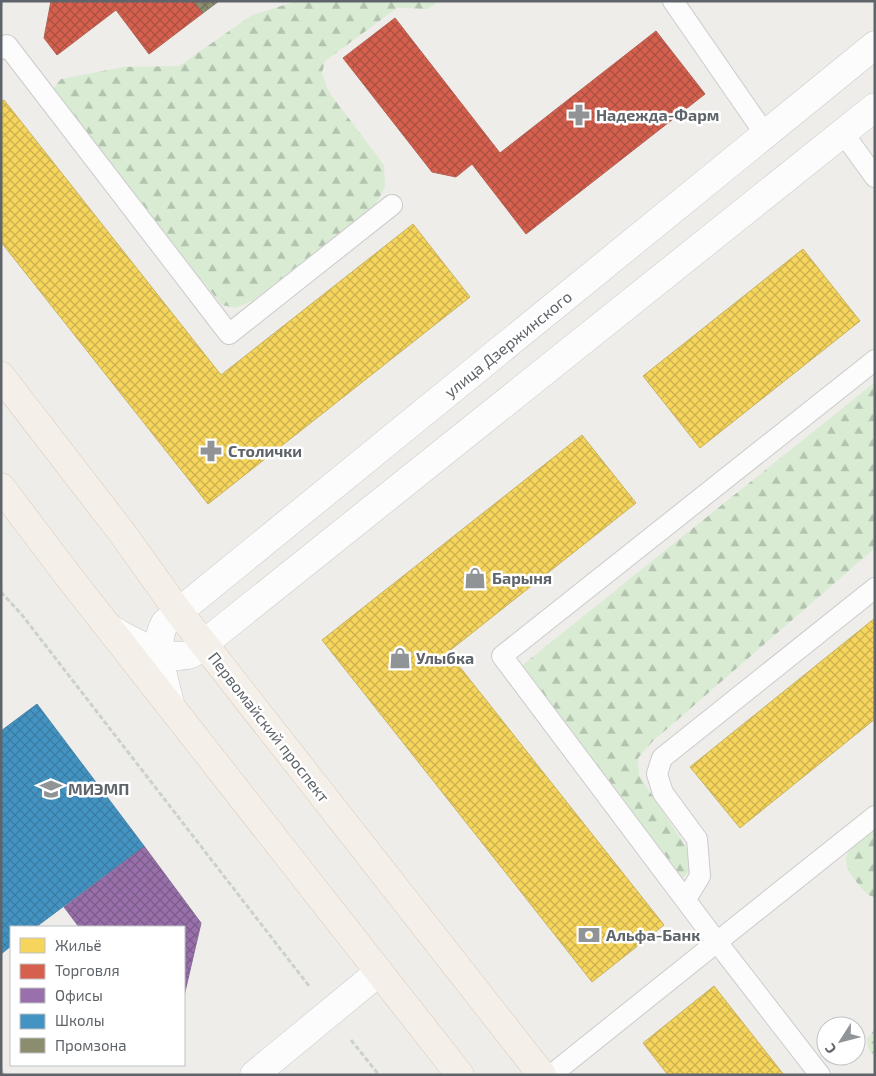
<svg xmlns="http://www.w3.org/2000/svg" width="876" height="1076" viewBox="0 0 876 1076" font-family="'Exo 2',sans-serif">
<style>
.grass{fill:url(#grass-dots)}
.forest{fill:url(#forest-firs)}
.homes{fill:url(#homes-cross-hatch);stroke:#c8b360}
.shops{fill:url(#shops-cross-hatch);stroke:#b26155}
.offices{fill:url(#offices-cross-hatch);stroke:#876c97}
.schools{fill:url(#schools-cross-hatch);stroke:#4b85a8}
.industry{fill:url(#industry-cross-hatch);stroke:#7e806c}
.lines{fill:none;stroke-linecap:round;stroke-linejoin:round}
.lane-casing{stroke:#cbcbcb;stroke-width:22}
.street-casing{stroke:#cbcbcb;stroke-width:29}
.secondary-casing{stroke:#c9caca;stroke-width:29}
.primary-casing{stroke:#d9cab5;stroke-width:29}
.path{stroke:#cbd1cc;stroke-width:3;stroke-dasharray:5 2.5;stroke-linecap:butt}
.lane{stroke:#fdfcfc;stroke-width:20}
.street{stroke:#fdfcfc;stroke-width:28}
.secondary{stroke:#fdfcfc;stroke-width:28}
.primary{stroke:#f4f0e9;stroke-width:28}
.labels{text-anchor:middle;stroke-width:5;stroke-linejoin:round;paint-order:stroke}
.poi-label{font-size:16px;font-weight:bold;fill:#5e6469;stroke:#fff;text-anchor:start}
.street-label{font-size:16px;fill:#5e6469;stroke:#fff}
</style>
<defs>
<pattern id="grass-dots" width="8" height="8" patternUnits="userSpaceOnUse" patternTransform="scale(1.25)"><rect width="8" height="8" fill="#d9ecd3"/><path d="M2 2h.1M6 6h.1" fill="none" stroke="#b3c3af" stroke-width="1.8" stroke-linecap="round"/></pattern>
<pattern id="forest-firs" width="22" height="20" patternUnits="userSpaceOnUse" patternTransform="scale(1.25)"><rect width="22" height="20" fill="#d9ecd3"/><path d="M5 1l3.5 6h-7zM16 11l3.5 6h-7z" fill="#b3c3af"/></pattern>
<pattern id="homes-cross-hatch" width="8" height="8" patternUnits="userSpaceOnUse" patternTransform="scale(1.25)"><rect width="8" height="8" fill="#f6d55c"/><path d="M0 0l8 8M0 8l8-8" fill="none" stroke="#cab050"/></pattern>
<pattern id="shops-cross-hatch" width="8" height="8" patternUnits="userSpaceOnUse" patternTransform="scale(1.25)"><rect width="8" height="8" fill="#d6604d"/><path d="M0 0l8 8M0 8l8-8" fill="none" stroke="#a85042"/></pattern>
<pattern id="offices-cross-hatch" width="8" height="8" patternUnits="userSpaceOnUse" patternTransform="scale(1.25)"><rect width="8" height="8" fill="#9970ab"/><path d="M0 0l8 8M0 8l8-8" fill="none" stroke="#7a5c88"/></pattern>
<pattern id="schools-cross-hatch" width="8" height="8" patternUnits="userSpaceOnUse" patternTransform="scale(1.25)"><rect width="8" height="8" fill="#4393c3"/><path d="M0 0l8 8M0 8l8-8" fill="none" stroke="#3b7ca2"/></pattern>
<pattern id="industry-cross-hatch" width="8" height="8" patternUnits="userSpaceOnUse" patternTransform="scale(1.25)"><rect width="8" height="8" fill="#8c8c6e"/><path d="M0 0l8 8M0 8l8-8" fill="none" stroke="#70705a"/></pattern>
</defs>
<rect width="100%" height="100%" fill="#efedea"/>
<path class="grass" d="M875,1028v30l-6,-9 -2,-9z"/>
<path class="forest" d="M297,1h142l-11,8 -31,-1 -72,53 -3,12 7,19 55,73 1,22 -10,18 -121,95 -18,8 -14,-3 -164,-201 -5,-15 8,-10 62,-12 56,-1 73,-51z
M875,382v166l-223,194 -14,16 1,17 49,75 3,18 -9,11 -162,-212z
M875,829v69c-10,-4 -14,-10 -20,-18 -21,-27 -1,-34 20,-51z"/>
<path class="homes" d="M4,100l217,275 192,-151 57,73 -262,207 -207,-262v-141z
M803,249l57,72 -160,127 -57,-72z
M582,435l54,68 -188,149 216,273 -72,57 -270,-342z
M875,618v101l-135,109 -50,-61z
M714,986l70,89h-116l-25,-32z"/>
<path class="shops" d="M51,1h143l9,12 -54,41 -33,-44 -59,45 -13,-17z
M395,18l105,135 156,-122 49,63 -179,140 -54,-70 -16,13 -24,-5 -89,-114z"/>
<path class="offices" d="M144,846l57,77 -17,73v-69h-105l-15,-20z"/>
<path class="schools" d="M37,704l107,142 -108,81h-25v19l-10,8v-223z"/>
<path class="industry" d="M194,1h25l-16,12z"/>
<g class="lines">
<g class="lane-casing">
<path id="lane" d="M673,1l92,133
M1,49l6,-4 222,289 163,-129
M843,133l32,44
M686,899l14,-23 -3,-37 -34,-46 -6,-19 5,-16 213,-170
M551,1075l166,-133 -215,-286 373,-296
M820,1075l-103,-133 158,-126"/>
</g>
<g class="street-casing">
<path id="street" d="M254,1075l125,-103"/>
</g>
<g class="secondary-casing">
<path id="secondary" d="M110,629c23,12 56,34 81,25l684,-547
M170,703c-6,-24 -18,-58 -5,-80l710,-578"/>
</g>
<g class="primary-casing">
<path id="primary" d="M1,376l122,158 55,77 364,464
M1,487l68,90 391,498"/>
</g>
<path class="path" d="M1,592l21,23 287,371
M351,1040l28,35
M1,1071l3,4"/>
<use href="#lane" class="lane"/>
<use href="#street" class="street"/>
<use href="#secondary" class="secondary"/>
<use href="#primary" class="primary"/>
</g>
<defs>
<g id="pharmacy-bare" transform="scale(1.725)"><path d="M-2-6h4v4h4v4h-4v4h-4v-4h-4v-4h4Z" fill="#919496" stroke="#fff" stroke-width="2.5" paint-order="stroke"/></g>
<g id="shop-bare" transform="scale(1.725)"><path d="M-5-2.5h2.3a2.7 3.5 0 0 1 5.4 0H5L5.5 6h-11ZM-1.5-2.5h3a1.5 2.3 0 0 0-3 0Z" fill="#919496" stroke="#fff" stroke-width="2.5" paint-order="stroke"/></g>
<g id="university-bare" transform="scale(1.725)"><path d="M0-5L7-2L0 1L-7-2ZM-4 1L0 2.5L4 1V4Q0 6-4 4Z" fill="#919496" stroke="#fff" stroke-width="2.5" paint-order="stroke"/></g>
<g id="bank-bare" transform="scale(1.725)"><path d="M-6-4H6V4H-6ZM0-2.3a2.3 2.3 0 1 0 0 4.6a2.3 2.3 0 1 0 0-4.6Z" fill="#919496" stroke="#fff" stroke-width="2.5" paint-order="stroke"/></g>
</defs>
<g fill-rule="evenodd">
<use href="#pharmacy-bare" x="579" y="115"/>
<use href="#pharmacy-bare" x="211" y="451"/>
<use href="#shop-bare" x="475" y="578"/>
<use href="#shop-bare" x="400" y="658"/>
<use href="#university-bare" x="51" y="789"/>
<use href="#bank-bare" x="589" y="935"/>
</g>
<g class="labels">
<g class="poi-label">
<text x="596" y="121">Надежда-Фарм</text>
<text x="228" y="457">Столички</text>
<text x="492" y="584">Барыня</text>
<text x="416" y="664">Улыбка</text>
<text x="68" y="795">МИЭМП</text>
<text x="606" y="941">Альфа-Банк</text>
</g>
<g class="street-label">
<text transform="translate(508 344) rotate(-39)" y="6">улица Дзержинского</text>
<text transform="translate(269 727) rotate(52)" y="6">Первомайский проспект</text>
</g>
</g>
<rect width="876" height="1076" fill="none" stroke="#5e6469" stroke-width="5"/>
<rect x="10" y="926" width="175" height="140" fill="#ffffff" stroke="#bfc1c3"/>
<rect x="20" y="938" width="25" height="15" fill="#f6d55c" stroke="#bfc1c3"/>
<text x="55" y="951" font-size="15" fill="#5e6469">Жильё</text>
<rect x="20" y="964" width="25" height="15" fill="#d6604d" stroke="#bfc1c3"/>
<text x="55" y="976" font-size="15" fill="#5e6469">Торговля</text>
<rect x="20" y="988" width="25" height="15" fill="#9970ab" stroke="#bfc1c3"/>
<text x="55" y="1001" font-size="15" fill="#5e6469">Офисы</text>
<rect x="20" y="1014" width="25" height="15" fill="#4393c3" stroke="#bfc1c3"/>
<text x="55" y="1026" font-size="15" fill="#5e6469">Школы</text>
<rect x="20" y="1038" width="25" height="15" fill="#8c8c6e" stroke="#bfc1c3"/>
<text x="55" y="1051" font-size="15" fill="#5e6469">Промзона</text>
<g transform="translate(841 1041) rotate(234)"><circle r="24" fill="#ffffff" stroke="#bfc1c3"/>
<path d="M0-4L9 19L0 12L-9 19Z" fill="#919496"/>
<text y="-8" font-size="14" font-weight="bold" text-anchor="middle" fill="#5e6469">С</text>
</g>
</svg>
